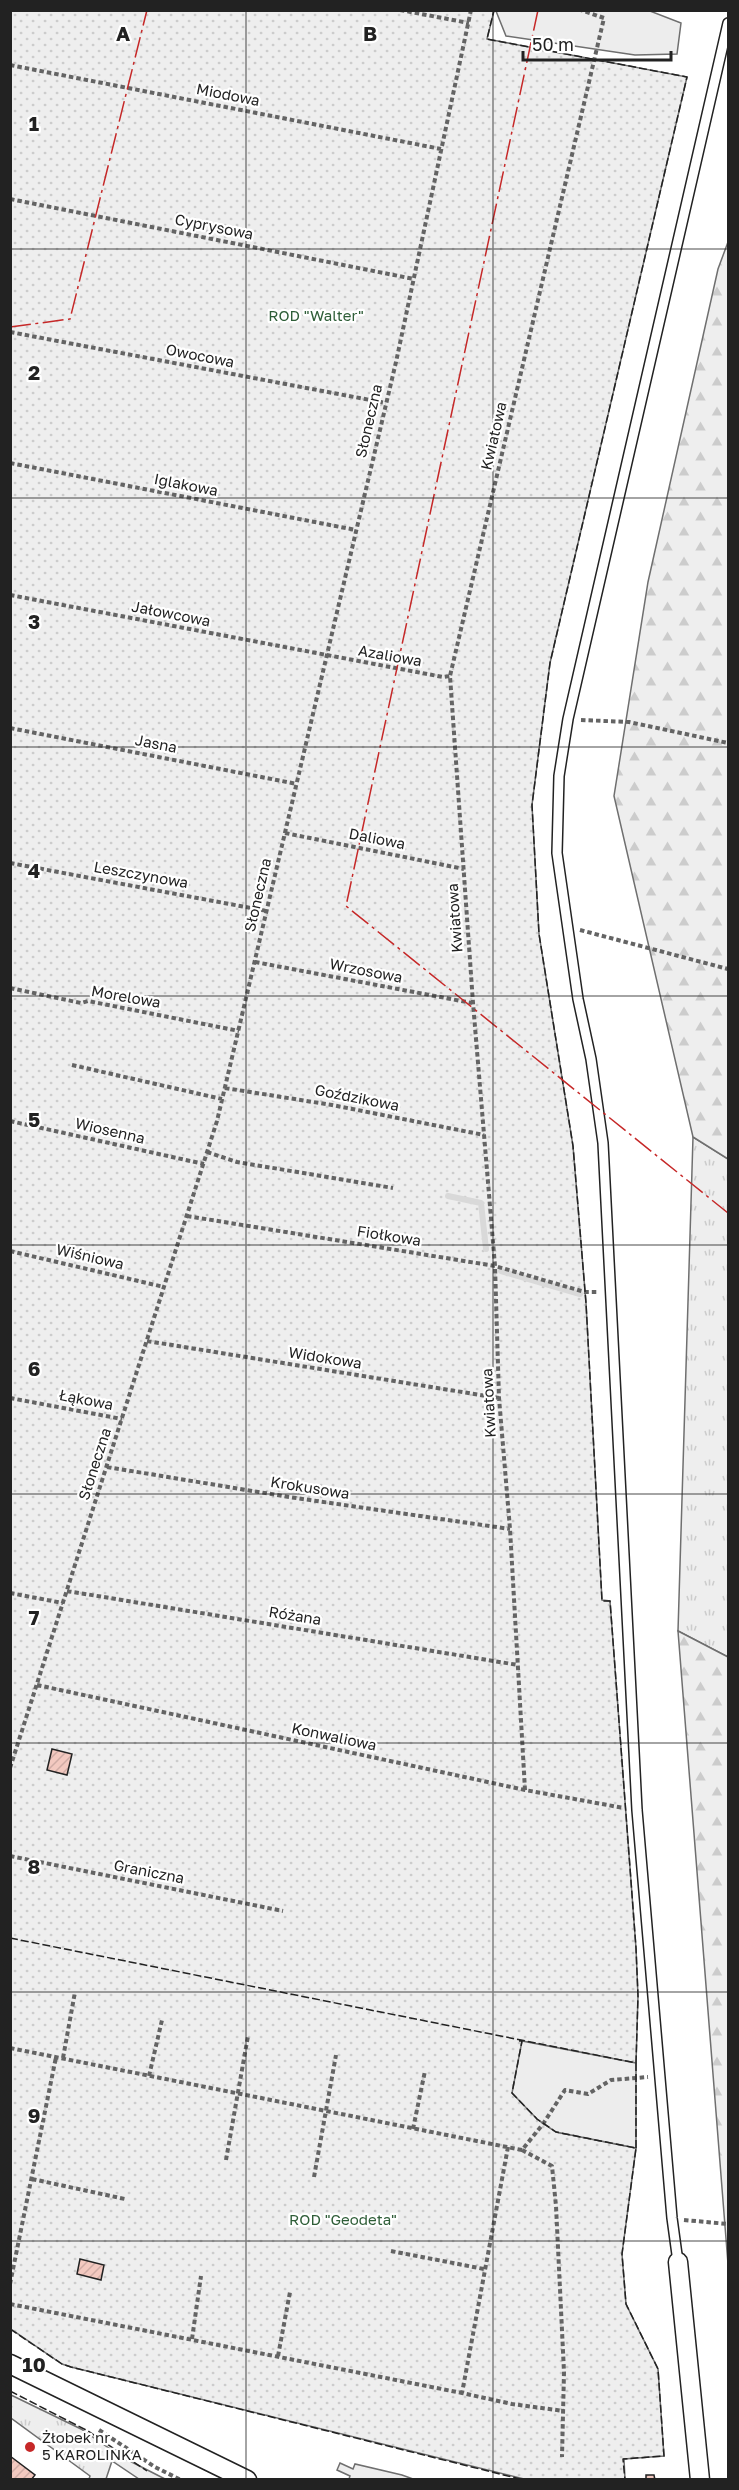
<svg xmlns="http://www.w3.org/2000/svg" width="739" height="2490" viewBox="0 0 739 2490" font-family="'Golos Text',sans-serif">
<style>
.grass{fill:url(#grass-tufts);stroke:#6f6f6f;stroke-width:1.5}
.forest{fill:url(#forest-firs);stroke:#6f6f6f;stroke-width:1.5}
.garden{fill:url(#garden-dots);stroke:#6f6f6f;stroke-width:1.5}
.parking{fill:#ededed;stroke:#6f6f6f;stroke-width:1.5}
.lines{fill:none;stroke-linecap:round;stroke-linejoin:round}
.stream{stroke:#d9d9d9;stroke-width:6}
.building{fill:url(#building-hatch);stroke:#222;stroke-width:1.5}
.lane-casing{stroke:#222;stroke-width:12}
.street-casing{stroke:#222;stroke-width:21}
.path{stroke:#646464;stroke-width:4;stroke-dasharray:4.5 3;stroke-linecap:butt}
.lane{stroke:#fff;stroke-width:9}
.street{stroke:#fff;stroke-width:18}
.fence{stroke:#222;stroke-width:1.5;stroke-dasharray:8 3;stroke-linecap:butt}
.power{stroke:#c62828;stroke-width:1.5;stroke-dasharray:21 4.5 3 4.5;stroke-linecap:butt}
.grid{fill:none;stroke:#222;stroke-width:1.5;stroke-opacity:0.55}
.poi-dot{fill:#c62828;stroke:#fff;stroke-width:2}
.labels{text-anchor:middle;stroke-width:4.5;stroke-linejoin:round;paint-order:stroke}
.street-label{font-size:15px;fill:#222;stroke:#fff}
.park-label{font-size:15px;fill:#2f5e38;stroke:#fff}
.poi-label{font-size:15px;fill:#222;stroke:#fff;text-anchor:start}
.grid-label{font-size:20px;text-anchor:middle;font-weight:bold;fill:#222;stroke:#fff;stroke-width:4.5;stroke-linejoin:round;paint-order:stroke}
</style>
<defs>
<pattern id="grass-tufts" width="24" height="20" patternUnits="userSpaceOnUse" patternTransform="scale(1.5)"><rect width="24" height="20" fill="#eee"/><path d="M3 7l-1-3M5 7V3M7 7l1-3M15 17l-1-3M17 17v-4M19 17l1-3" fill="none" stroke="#ccc"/></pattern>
<pattern id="forest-firs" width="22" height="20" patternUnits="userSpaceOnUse" patternTransform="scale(1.5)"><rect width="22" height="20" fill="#eee"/><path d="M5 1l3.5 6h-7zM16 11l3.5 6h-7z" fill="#ccc"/></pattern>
<pattern id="garden-dots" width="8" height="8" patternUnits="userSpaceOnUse" patternTransform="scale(1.5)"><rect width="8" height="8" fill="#eee"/><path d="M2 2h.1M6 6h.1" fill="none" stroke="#ccc" stroke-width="1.8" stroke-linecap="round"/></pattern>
<pattern id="building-hatch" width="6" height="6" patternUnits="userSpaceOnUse" patternTransform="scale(1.5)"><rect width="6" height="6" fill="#f3c9c0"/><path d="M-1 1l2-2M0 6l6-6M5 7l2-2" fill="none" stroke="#d0aca5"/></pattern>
</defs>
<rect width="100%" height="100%" fill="#fff"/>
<path class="grass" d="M693,1137l35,22v498l-50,-26z
M11,2395l70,34 41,28 43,22h-26l-27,-18 -6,18h-17l1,-3 -79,-58z"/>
<path class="forest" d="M728,242v917l-35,-22 -79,-341 34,-214 70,-313z
M678,1631l50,26v607z"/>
<path class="garden" d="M10,11h484l-7,28 200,38 -137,586 -18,142 7,129 34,212 13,157 16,297 8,1 26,347 2,48 -2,67 -114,-22 15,78 19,13 80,16 -14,106 4,50 32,65 6,87 -40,3 1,20h-101l-453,-112 -9,-3 -51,-35z"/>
<path class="parking" d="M496,11h154l31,12 -4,31 -42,1 -129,-19z
M522,2041l114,22v85l-80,-16 -19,-13 -25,-26z
M340,2463l13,6 2,-5 47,11 11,4h-64l1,-3 -13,-6z"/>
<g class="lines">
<path class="stream" d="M448,1196l33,7 5,46
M501,1271l79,23"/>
</g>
<path class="building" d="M52,1749l20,5 -5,21 -20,-5z
M80,2259l24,6 -3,15 -24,-6z
M10,2456l25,19 -4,5h-21z
M646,2475h8l1,5h-9z"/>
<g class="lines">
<g class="lane-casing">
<path id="lane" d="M678,2262l-6,-44 -35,-408 -34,-667 -12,-84 -13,-60 -21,-146 2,-77 9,-57 160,-696"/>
</g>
<g class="street-casing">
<path id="street" d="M678,2262l22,218
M10,2364l237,116"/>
</g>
<path class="path" d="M400,10l69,13
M10,65l431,84
M10,199l404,80
M10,332l376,71
M10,463l346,67
M10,595l433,82 7,-1
M581,720l48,2 99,21
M10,728l287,56
M285,833l179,36
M10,863l257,48
M580,930l148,39
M255,962l217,41
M10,988l71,15 7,-2 151,30
M72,1065l150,34
M225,1088l107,17 152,30
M10,1121l194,43
M207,1152l30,10 156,26
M187,1216l308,50 90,26h13
M10,1251l154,36
M147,1341l352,57
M10,1398l112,21
M107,1467l182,30 221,32
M67,1591l451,74
M10,1593l53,10
M37,1685l488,105 99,18
M10,1768l207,-647 179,-759 75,-352
M525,1790l-15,-261 -11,-131 -4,-132 -22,-263 -23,-327 154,-658 -23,-8
M10,1856l273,55
M10,2048l512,102 21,-26 22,-34 23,4 23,-14 37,-3
M63,2058l12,-66
M149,2076l13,-56
M413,2129l12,-58
M508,2147l-46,246 50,11 52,7
M522,2150l30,16 4,40 8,166 -2,85
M226,2160l22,-124
M314,2177l22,-122
M32,2179l93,20
M684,2220l44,4
M391,2251l93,18
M10,2284l46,-227
M10,2304l452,89
M192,2339l9,-63
M278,2356l12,-64
M99,2430l56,37 26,13"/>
<use href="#lane" class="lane"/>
<use href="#street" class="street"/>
<path class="fence" d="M10,1938l626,125 2,-67 -2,-48 -26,-347h-8l-16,-298 -13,-157 -34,-212 -7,-129 18,-142 137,-586 -200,-38 7,-29
M519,2041h3l-10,52 25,26 19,13 80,16 -14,106 4,50 32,65 6,87 -41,3 2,21
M636,2063v85
M10,2329l52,35 9,3 453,113
M10,2391l78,40 59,40"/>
<path class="power" d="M538,10l-192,896 382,307
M10,327l60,-8 77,-309"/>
</g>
<path class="grid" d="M246,10v2470M493,10v2470M10,249h718M10,498h718M10,747h718M10,996h718M10,1245h718M10,1494h718M10,1743h718M10,1992h718M10,2241h718"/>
<circle class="poi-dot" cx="30" cy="2447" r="6"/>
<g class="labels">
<g class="street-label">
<text transform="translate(228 95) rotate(11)" y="5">Miodowa</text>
<text transform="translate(214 227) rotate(11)" y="5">Cyprysowa</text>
<text transform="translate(200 356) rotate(11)" y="5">Owocowa</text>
<text transform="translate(369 421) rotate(-77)" y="5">Słoneczna</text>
<text transform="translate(494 436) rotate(-77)" y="5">Kwiatowa</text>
<text transform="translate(186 485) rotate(11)" y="5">Iglakowa</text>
<text transform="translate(171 614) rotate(11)" y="5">Jałowcowa</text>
<text transform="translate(390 656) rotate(10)" y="5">Azaliowa</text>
<text transform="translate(156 744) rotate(11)" y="5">Jasna</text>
<text transform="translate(377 839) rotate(11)" y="5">Daliowa</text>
<text transform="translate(141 875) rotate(10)" y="5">Leszczynowa</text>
<text transform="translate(258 895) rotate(-77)" y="5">Słoneczna</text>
<text transform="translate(455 918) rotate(-94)" y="5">Kwiatowa</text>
<text transform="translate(366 971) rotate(11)" y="5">Wrzosowa</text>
<text transform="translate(126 997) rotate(10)" y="5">Morelowa</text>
<text transform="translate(357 1098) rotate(11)" y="5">Goździkowa</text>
<text transform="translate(110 1131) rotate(13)" y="5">Wiosenna</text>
<text transform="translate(389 1236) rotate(9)" y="5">Fiołkowa</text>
<text transform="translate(90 1257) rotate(13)" y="5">Wiśniowa</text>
<text transform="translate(325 1358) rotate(9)" y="5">Widokowa</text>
<text transform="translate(86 1400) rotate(11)" y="5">Łąkowa</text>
<text transform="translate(489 1403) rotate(-93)" y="5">Kwiatowa</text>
<text transform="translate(95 1464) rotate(-72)" y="5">Słoneczna</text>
<text transform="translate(310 1488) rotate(9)" y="5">Krokusowa</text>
<text transform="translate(295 1616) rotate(9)" y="5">Różana</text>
<text transform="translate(334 1737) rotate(12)" y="5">Konwaliowa</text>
<text transform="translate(149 1872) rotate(11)" y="5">Graniczna</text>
</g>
<g class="park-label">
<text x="316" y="321">ROD "Walter"</text>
<text x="343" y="2225">ROD "Geodeta"</text>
</g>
<g class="poi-label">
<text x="42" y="2443">Żłobek nr<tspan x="42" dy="17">5 KAROLINKA</tspan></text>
</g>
</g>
<g class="grid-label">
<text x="123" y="41">A</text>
<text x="370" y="41">B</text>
<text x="34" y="131">1</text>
<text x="34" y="380">2</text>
<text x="34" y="629">3</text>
<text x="34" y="878">4</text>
<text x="34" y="1127">5</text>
<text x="34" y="1376">6</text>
<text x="34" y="1625">7</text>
<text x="34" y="1874">8</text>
<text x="34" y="2123">9</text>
<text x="34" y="2372">10</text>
</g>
<rect width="739" height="2490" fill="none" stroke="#222222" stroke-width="24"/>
<path d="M523 51v9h148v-9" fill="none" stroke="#222222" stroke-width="3"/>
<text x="532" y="51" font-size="18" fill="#222222" stroke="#ffffff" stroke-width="4.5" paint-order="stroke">50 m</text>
</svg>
